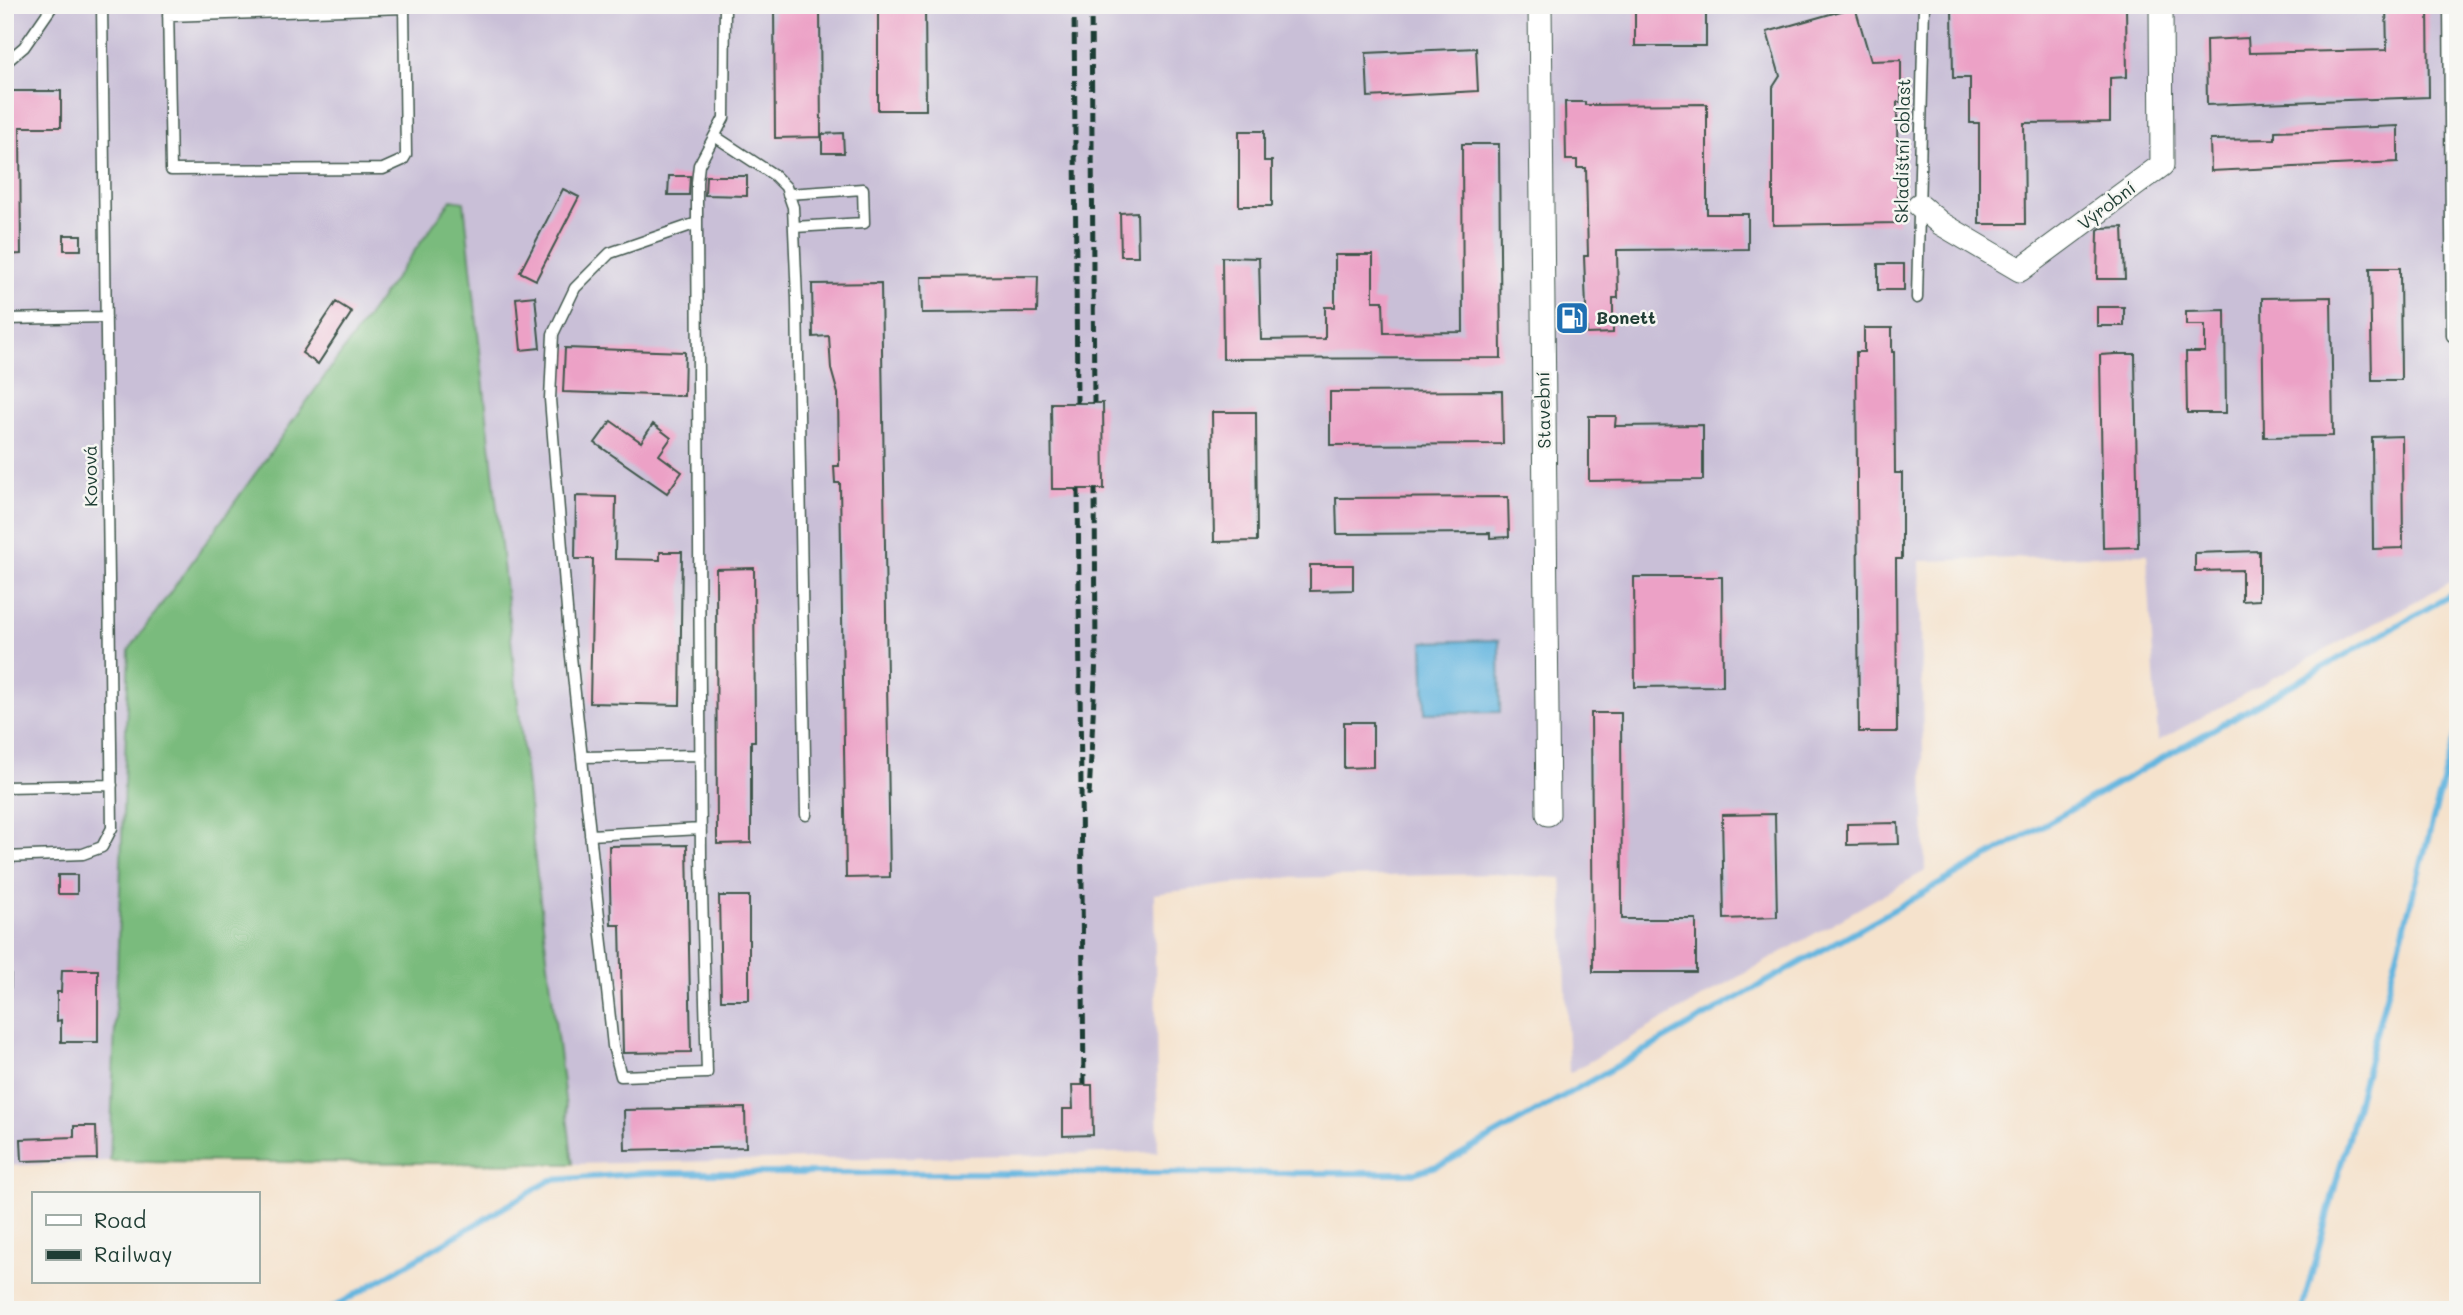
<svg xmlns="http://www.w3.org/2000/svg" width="2463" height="1315" viewBox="0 0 2463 1315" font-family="Mali,sans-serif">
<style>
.industrial{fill:#c9bfd7}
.forest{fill:#7abb7d;stroke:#4c7c58;stroke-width:2}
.water{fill:#64b5df;stroke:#42798a;stroke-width:2}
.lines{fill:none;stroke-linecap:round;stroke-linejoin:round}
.stream{stroke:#64b5df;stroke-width:6}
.building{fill:#eca1c6}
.service-casing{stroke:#3f564b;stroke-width:13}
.minor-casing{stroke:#3f564b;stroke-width:25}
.service{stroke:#fff;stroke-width:10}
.minor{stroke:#fff;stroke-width:23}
.rail{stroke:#1f3d34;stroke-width:5;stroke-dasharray:10 5;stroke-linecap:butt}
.labels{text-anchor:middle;stroke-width:5;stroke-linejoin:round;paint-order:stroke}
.street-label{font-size:18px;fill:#1f3d34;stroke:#f6f6f2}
.poi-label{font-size:18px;font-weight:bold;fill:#1f3d34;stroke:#f6f6f2;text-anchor:start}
</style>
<rect width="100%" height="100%" fill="#f6f6f2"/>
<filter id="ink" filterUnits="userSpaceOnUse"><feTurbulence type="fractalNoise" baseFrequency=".0143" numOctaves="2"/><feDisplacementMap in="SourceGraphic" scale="14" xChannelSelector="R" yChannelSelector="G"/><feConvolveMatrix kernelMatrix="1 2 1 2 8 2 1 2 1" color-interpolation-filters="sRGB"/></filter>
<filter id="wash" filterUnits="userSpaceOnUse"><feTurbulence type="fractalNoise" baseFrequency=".00686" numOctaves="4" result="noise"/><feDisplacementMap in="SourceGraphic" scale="28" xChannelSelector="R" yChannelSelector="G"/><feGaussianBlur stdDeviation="1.57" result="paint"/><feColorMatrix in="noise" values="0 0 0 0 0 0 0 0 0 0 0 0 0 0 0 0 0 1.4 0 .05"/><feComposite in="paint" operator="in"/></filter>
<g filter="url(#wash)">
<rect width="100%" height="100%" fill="#f5e2cc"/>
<path class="industrial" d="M5,5h2453v573l-300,163 -11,-187 -227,7 5,310 -356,202 -7,-195 -65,-4 -217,4 -126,16 4,258 -585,12 -39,-312 -70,-649 -13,-3 -322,450 -19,511 -105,5z"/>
<path class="forest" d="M451,200l13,2 70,650 39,312 -463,-3 19,-511z"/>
<path class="water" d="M1499,640l1,72 -75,1 -2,-71z"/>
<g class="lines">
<path class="stream" d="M329,1310l222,-130 94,-7h770l30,-10 1013,-572
M2302,1310l156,-584"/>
</g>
<g id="blocks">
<path class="building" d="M774,5h46l1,132 -46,1z
M878,5h47l1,105h-48z
M1635,5h71v41h-71z
M1952,5h174l1,72 -17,1v44l-86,1 1,101h-46v-101h-9v-45h-17z
M2386,5h42l1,92 -222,8 -1,-65 42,-2 1,15 138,-3z
M1855,7l16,54 30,-1v42h-4l1,121 -125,2v-138l7,-11 -13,-44z
M1476,48l2,43 -110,6 -2,-44z
M5,91h56v36h-41l1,127 -16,1z
M1565,102h20v3l122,-1v110h41v35l-131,1 1,48h-5v35l-26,1 -3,-78h4l-2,-88h-9v-8h-11z
M2398,126v36l-187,9 -1,-31 65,-1v-8z
M1239,131h25v30h8v45h-33z
M843,133l1,20h-22v-19z
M1462,144h37l2,214 -278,1 -1,-102 37,1 2,82 64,-1v-32h10v-52h38v46h10l1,32 79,-1z
M669,176h21l-1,19h-21z
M706,176h41v20l-42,-1z
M563,189l16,8 -43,83 -16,-8z
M1137,212l1,44h-17l-1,-43z
M2123,227l2,52h-28l1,-49 3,-2z
M64,235h17v15h-17z
M1878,264h26v26h-26z
M2370,268h30l1,112h-29z
M1038,276l-1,36 -115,1 -1,-36z
M881,283l9,594 -44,1 -6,-395h-5l-1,-17h5l-1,-72 -7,-25 -2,-33 -16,1 -1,-53z
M535,296l5,52 -19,2 -5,-52z
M2331,297l2,139 -69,1 -2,-139z
M336,302l16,10 -34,52 -16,-11z
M2097,307h27v19h-27z
M2225,310l1,103h-39l-1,-61h19v-27h-19v-14z
M1864,328h28v24h2l1,121h7v86h-6l1,173h-38l-3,-380h8z
M565,348l120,4 -1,44 -121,-4z
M2116,354h19l3,193 -35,1 -3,-193z
M1502,391l1,53 -173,1v-53z
M1051,403h52l1,86h-52z
M1212,412h44l1,129 -43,1z
M1589,416h27l-1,10 88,-1v55l-114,1z
M611,421l30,21 12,-18 18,14 -12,17 23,17 -15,21 -72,-50z
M2402,436l1,112 -30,1 -1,-112z
M576,496l40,1 -1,62 45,1v-8h22l-2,153 -90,-2 3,-144h-18z
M1508,497l1,40 -19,1v-5l-153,1 -1,-36z
M2259,551v49l-17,1v-31l-47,1v-18z
M1310,565h43v25l-43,1z
M754,568l1,173h-4v102l-34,1 -1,-275z
M1634,577h88l1,109 -88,1z
M1591,713h30l1,206h74v53h-103z
M1344,722h29v45l-29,1z
M1775,814l2,103 -53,2 -2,-104z
M1898,823l1,21 -52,1v-21z
M687,845l4,207 -68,1 -3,-128h-9l-2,-79z
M58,875h19v19h-19z
M719,896h30v104h-28z
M62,970h36v72h-37v-22l-4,1v-29h4z
M1072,1085h20l1,50 -30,1v-27h10z
M745,1108l1,39 -121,3 -1,-40z
M74,1126h22l1,33 -75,2 -1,-22 53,-2z"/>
</g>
</g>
<g filter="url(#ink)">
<use href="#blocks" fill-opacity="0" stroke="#3f564b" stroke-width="2"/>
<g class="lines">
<g class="service-casing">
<path id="service" d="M168,5l3,165 212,-1 20,-9 3,-5 -2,-150
M2449,5l3,331h6
M168,16l236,-8
M5,63l19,-16 29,-42
M716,137l58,38 12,12 7,20 4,92 9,516
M788,194l75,-5 1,34 -70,4
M697,223l-87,30 -35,35 -22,46 -3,65 20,248 43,399 8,30 86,-3 -6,-217 -4,-633v-41l2,-17 25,-47 1,-113
M1917,298l7,-293
M5,319l101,-2
M582,757l119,-2
M5,787l107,-2
M590,835l111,-6
M5,857l78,-3 19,-7 10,-19 -10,-823
M5,987l2,-130"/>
</g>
<g class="minor-casing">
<path id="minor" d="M1540,5l8,809
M1919,205l21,18 80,47 142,-105 -1,-160"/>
</g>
<use href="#service" class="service"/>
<use href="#minor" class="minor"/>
<path class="rail" d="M1074,5l3,398
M1091,5l3,398
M1078,489l6,596
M1089,796l7,-139 -1,-168"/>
</g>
</g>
<defs>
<g id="fuel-square" transform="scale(1.75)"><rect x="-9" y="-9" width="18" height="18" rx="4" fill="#1f6fb2" stroke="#f6f6f2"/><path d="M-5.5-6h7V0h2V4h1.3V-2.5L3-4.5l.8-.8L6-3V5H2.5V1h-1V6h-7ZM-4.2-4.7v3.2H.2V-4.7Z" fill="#fff"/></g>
</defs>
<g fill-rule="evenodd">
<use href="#fuel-square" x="1572" y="318"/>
</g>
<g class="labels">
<g class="street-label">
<text transform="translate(1903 151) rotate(-89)" y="6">Skladištní oblast</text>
<text transform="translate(2107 206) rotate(-37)" y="6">Výrobní</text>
<text transform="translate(1544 410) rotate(-91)" y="6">Stavební</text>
<text transform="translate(91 476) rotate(-91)" y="6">Kovová</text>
</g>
<g class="poi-label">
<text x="1596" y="324">Bonett</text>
</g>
</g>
<rect width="2463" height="1315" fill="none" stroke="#f6f6f2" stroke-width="28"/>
<rect x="32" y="1192" width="228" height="91" fill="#f6f6f2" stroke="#a0aca6" stroke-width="2"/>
<rect x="46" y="1215" width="35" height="10" fill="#ffffff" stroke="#a0aca6" stroke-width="2"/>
<text x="94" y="1228" font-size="21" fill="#1f3d34">Road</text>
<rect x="46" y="1250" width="35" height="10" fill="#1f3d34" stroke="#a0aca6" stroke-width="2"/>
<text x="94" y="1262" font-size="21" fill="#1f3d34">Railway</text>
</svg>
